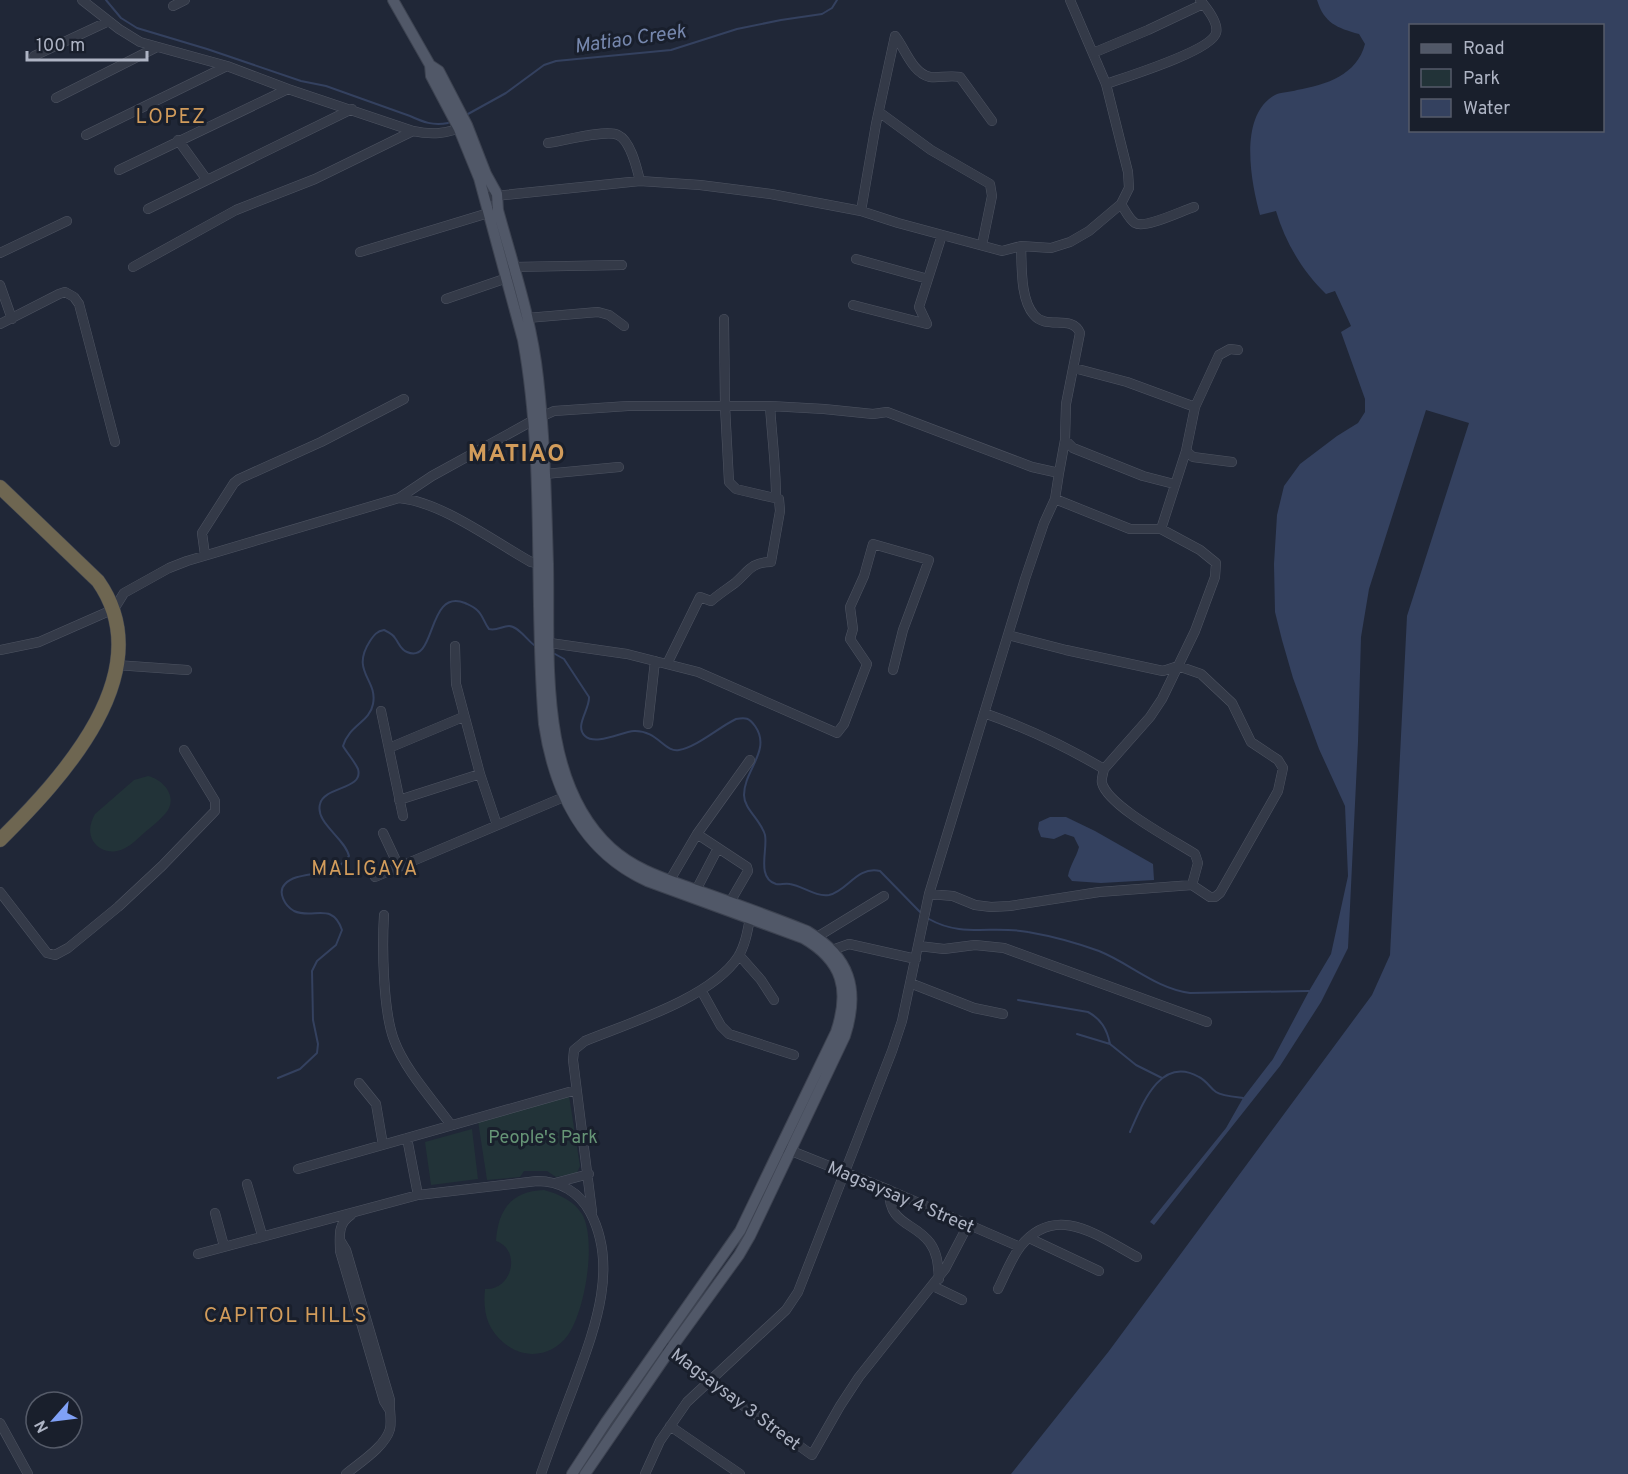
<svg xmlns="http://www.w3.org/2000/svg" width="1628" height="1474" viewBox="0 0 1628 1474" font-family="Overpass,sans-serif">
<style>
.green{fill:#223338}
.water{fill:#34415f;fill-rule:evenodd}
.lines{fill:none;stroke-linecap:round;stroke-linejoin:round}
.stream{stroke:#34415f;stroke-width:2}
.minor-casing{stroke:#4e5462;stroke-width:10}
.major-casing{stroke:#3d4351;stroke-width:12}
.highway-casing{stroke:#3b414f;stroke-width:15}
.minor{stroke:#343a48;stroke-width:9}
.major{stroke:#515868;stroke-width:10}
.highway{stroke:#6e6651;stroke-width:14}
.labels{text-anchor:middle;stroke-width:6;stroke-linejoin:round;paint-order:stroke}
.park-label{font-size:18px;fill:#669576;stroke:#191f2c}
.street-label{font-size:18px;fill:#aeb4c4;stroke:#191f2c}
.water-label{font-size:20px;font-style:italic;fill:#7687ad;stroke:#191f2c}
.neighbourhood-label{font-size:20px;letter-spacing:1.5px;fill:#d29c5b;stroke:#191f2c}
.quarter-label{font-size:21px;letter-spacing:1.5px;fill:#d29c5b;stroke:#191f2c}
.district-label{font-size:24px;font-weight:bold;letter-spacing:1.5px;fill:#d29c5b;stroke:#191f2c}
</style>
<rect width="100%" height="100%" fill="#202737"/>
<path class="green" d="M148,776c17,4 31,23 17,38 -6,7 -14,13 -21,19 -8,7 -16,16 -27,18 -9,2 -19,-2 -24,-10 -5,-9 -3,-18 2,-27l39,-34z
M569,1096l11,70 -3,7 -21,4 -9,-6h-23l-4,6 -33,3 -9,-59z
M472,1129l6,50 -47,6 -6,-43z
M544,1190c15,4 30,11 38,24 15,26 3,97 -14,121 -16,22 -44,25 -64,8 -18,-15 -21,-32 -19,-54 27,2 37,-39 11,-48 2,-31 15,-50 48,-51z"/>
<path class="water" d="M1317,0h311v1474h-617l98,-123 263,-356 18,-40 17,-339 62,-193 -43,-13 -57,179 -8,48 -3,105 -10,206 -27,54 -41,64 -126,159 -4,-3 76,-94 17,-30 30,-39 36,-68 22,-37 17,-78 -3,-70 -26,-57 -26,-71 -11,-38 -7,-28 -1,-48 3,-49 7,-29 16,-22 37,-28 21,-13 7,-11v-13l-24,-67 10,-6 -16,-35 -9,3c-23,-22 -41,-52 -50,-83l-16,4c-9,-33 -22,-99 15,-120 5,-3 16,-3 22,-5 29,-5 60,-15 68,-46l-6,-10c-22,-6 -35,-11 -42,-34zM1410,26h192v104h-192z
M1050,817h16l29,14 58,33 1,16 -53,3 -29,-2 -4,-5c2,-11 8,-18 11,-29l-5,-10 -9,-3 -11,5 -13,-2 -3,-8 1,-7z"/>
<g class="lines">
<path class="stream" d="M106,0l15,18 16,10 70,21 94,32 25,5 84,30c13,6 23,10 38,7
M468,114l38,-21 38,-28 12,-4 115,-11 66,-21 44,-9 41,-6 10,-6 5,-8
M555,654l9,5 25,38c1,12 -15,29 -4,39 11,10 36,-4 49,-5 23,-1 31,22 45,19 18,-3 40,-23 57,-31 10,-2 13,-1 19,7 17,24 -11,44 -11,69 0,14 17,25 21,40 3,14 -9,43 11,49 4,1 9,-1 14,0 13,2 25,13 39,11 19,-4 27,-29 51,-24l41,42
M929,919c33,19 64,6 99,13 23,4 49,11 71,19 32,13 56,37 91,42l119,-2
M1018,1000l70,12c13,7 19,17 22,32
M1077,1034l33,10 26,21 26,13
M278,1078l22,-9 17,-16 1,-9 -5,-24 -1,-49 5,-10 19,-16 6,-15c-10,-29 -29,-10 -48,-19 -9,-5 -17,-19 -9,-27 14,-15 47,-4 64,-28 -4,-18 -34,-33 -29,-52 4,-18 44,-14 38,-35 -3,-7 -11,-16 -15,-23 6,-21 27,-24 30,-42 5,-25 -23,-32 -3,-63 4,-6 7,-10 14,-11 4,2 9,4 11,8 4,5 5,11 12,14 30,13 19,-64 58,-49 4,2 9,4 12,7 6,5 7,13 12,19 8,2 13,-3 20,-3 9,0 18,14 25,19
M1130,1132c12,-27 30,-77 69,-55 8,4 11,11 17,15 6,4 19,5 27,6"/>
<g class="minor-casing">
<path id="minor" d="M82,0l37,29 21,13 87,24 61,23 125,42c19,4 34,3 51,-5
M173,6l12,-6
M895,36c10,12 17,37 35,41 10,1 20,-2 30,0l32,44
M1093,53l55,-23 55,-26
M34,56l75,-35
M1106,84c20,-7 105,-33 110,-51 3,-10 -10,-26 -16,-33
M56,98l101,-51
M879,112l52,38 59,34 2,12 -10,49
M86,135l141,-69
M178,140l29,40
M548,143c15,-2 58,-14 70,-8 13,6 19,34 22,46
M119,170l169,-81
M485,197l155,-16 60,4 71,9 90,17 37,12 104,28 19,-5 30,2 19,-6 19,-11 32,-27 8,-16 -1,-16 -22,-88 -36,-84
M1121,204c4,6 8,15 14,19 10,6 46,-12 59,-16
M148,209l204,-100
M861,211l15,-87 19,-88
M360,252l135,-41
M0,253l67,-32
M856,259l72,20
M133,267l103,-57 79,-31 98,-48
M513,267l109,-2
M0,285l12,34
M446,299l61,-21
M853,305l74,19 -8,-17 23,-72
M527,318l71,-6 11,3 15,11
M0,324l59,-30 6,-2 9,5 5,7 36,138
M1074,368l53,14 68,25
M770,406c2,31 6,61 6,91
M1065,440l8,8 70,28 31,8
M1186,451l7,6 39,5
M545,474l74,-7
M399,498l33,-22 100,-55 22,-10 74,-5h142l54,3 49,5 14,-2 145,55 27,6 6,-33 1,-36 14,-71c-8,-19 -34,-3 -46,-18 -14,-16 -12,-49 -13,-69
M1055,499l75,30h31l39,21 16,13 -1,14 -20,54 -33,68 -12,18 -46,52c-1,5 -3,10 -2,14 6,23 71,57 93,71l3,9 -6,22
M1161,529l25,-78 9,-44 24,-52 11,-6 8,1
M205,555l-3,-22 32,-50 5,-4 82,-37 83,-43
M550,643l77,11 71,18 139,61 7,-9 23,-60 -17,-25 3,-10 -3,-22 14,-31 9,-32 56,16 -26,70 -10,40
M455,646l1,38 24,90
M0,650l39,-8 75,-33 10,-16 45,-25 18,-7 212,-63c43,4 94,43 132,64l12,2
M667,664l33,-67 11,4c8,-7 16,-12 24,-18 13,-11 16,-21 36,-21l9,-51 -1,-12 -43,-10 -7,-7 -4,-76 -1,-87
M116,665l71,5
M381,711l22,105
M984,713c43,15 81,33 120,56
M648,724l7,-63
M389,748l74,-31
M399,800l81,-26 17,51
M383,833l16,34
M697,834l50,33 1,4 -18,31
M375,877l196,-83
M670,880l27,-46 53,-74
M0,892l47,61 8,2 13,-7 50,-41 44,-41 53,-55v-10l-31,-51
M929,894l24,2 22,9 16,2 19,-1 89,-14 93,-7 18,12h5l5,-4 58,-102 5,-23 -5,-8 -27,-18 -19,-39 -31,-29 -23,-8 -15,5 -97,-21 -58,-15
M693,896l25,-48
M384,915c-2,32 -1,96 10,125 11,30 39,60 57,85
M817,937l67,-41
M919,946l25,3 31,-4 29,3 203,74
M832,950l17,-6 67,15
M739,955l22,25 13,20
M910,983l64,25 29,6
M701,990l20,36 8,8 65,21
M359,1083l17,21 7,41
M407,1138l11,57
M784,1148l105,42 131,57
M298,1169l278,-79
M555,1183l34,-9
M247,1184l15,51
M889,1190c0,36 25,31 41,53 8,11 8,23 9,36
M592,1212l-19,-152 1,-10 11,-9c44,-18 126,-43 153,-84 8,-13 10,-29 13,-44
M215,1213l9,33
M351,1215c-14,9 -11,22 -11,36l44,150 5,8
M1029,1238l70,33
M340,1240l6,10 44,150c-1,9 2,20 0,29 -5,18 -31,34 -44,45
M198,1254l220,-59 119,-14c23,0 42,11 53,31 30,56 3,121 -17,176 -11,29 -22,57 -32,86
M933,1286l29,14
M998,1289c7,-14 13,-30 22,-42 36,-45 78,-11 117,10
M661,1343l66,51 85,61 28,-49 19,-29 86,-108 23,-44
M0,1423l28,51
M670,1426l70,48
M645,1474l15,-33 27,-39 99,-92 12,-18 94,-241 10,-30 27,-127 96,-315 19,-56 11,-24 4,-26"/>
</g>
<g class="major-casing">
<path id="major" d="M393,0l37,65 1,11 28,53 20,49 44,162c23,126 10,257 21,384 10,67 39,128 103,157l156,57c40,23 47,52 33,94l-96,199 -134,191 -34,52
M430,65l9,6 28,54 19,49 11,20 1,16c15,55 34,111 40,168 7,62 8,124 10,186 2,92 -11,216 63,284 24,22 55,31 85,42 37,13 74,26 111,41 43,26 53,58 38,105l-95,200 -11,19 -69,95 -85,124"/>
</g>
<g class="highway-casing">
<path id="highway" d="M0,487l98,94c64,91 -36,197 -98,259"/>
</g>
<use href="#minor" class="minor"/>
<use href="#major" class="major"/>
<use href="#highway" class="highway"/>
</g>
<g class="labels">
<g class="park-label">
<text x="543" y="1143">People's Park</text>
</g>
<g class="street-label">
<text transform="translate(901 1197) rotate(23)" y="6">Magsaysay 4 Street</text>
<text transform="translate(736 1399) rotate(37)" y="6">Magsaysay 3 Street</text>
</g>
<g class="water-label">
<text transform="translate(630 38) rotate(-8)" y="7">Matiao Creek</text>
</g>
<g class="neighbourhood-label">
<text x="171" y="123">LOPEZ</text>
<text x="365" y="875">MALIGAYA</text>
</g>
<g class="quarter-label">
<text x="286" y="1322">CAPITOL HILLS</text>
</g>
<g class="district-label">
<text x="517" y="461">MATIAO</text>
</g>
</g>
<rect x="1409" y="24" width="195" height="108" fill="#191f2c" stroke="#555b69" stroke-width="1.5"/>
<rect x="1421" y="44" width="30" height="9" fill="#515868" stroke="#555b69" stroke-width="1.5"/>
<text x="1463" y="54" font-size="18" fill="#aeb4c4">Road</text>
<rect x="1421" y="69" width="30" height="18" fill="#223338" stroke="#555b69" stroke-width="1.5"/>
<text x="1463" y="84" font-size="18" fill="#aeb4c4">Park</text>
<rect x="1421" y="99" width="30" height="18" fill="#34415f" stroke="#555b69" stroke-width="1.5"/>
<text x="1463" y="114" font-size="18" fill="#aeb4c4">Water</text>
<g transform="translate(54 1420) rotate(242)"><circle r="28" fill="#191f2c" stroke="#555b69" stroke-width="1.5"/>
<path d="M0-4.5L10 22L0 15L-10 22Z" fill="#80a1f7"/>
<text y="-9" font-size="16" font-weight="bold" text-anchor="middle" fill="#aeb4c4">N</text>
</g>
<path d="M27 51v9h120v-9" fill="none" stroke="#aeb4c4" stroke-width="3"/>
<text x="36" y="51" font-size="18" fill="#aeb4c4" stroke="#191f2c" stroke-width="4.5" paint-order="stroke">100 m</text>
</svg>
